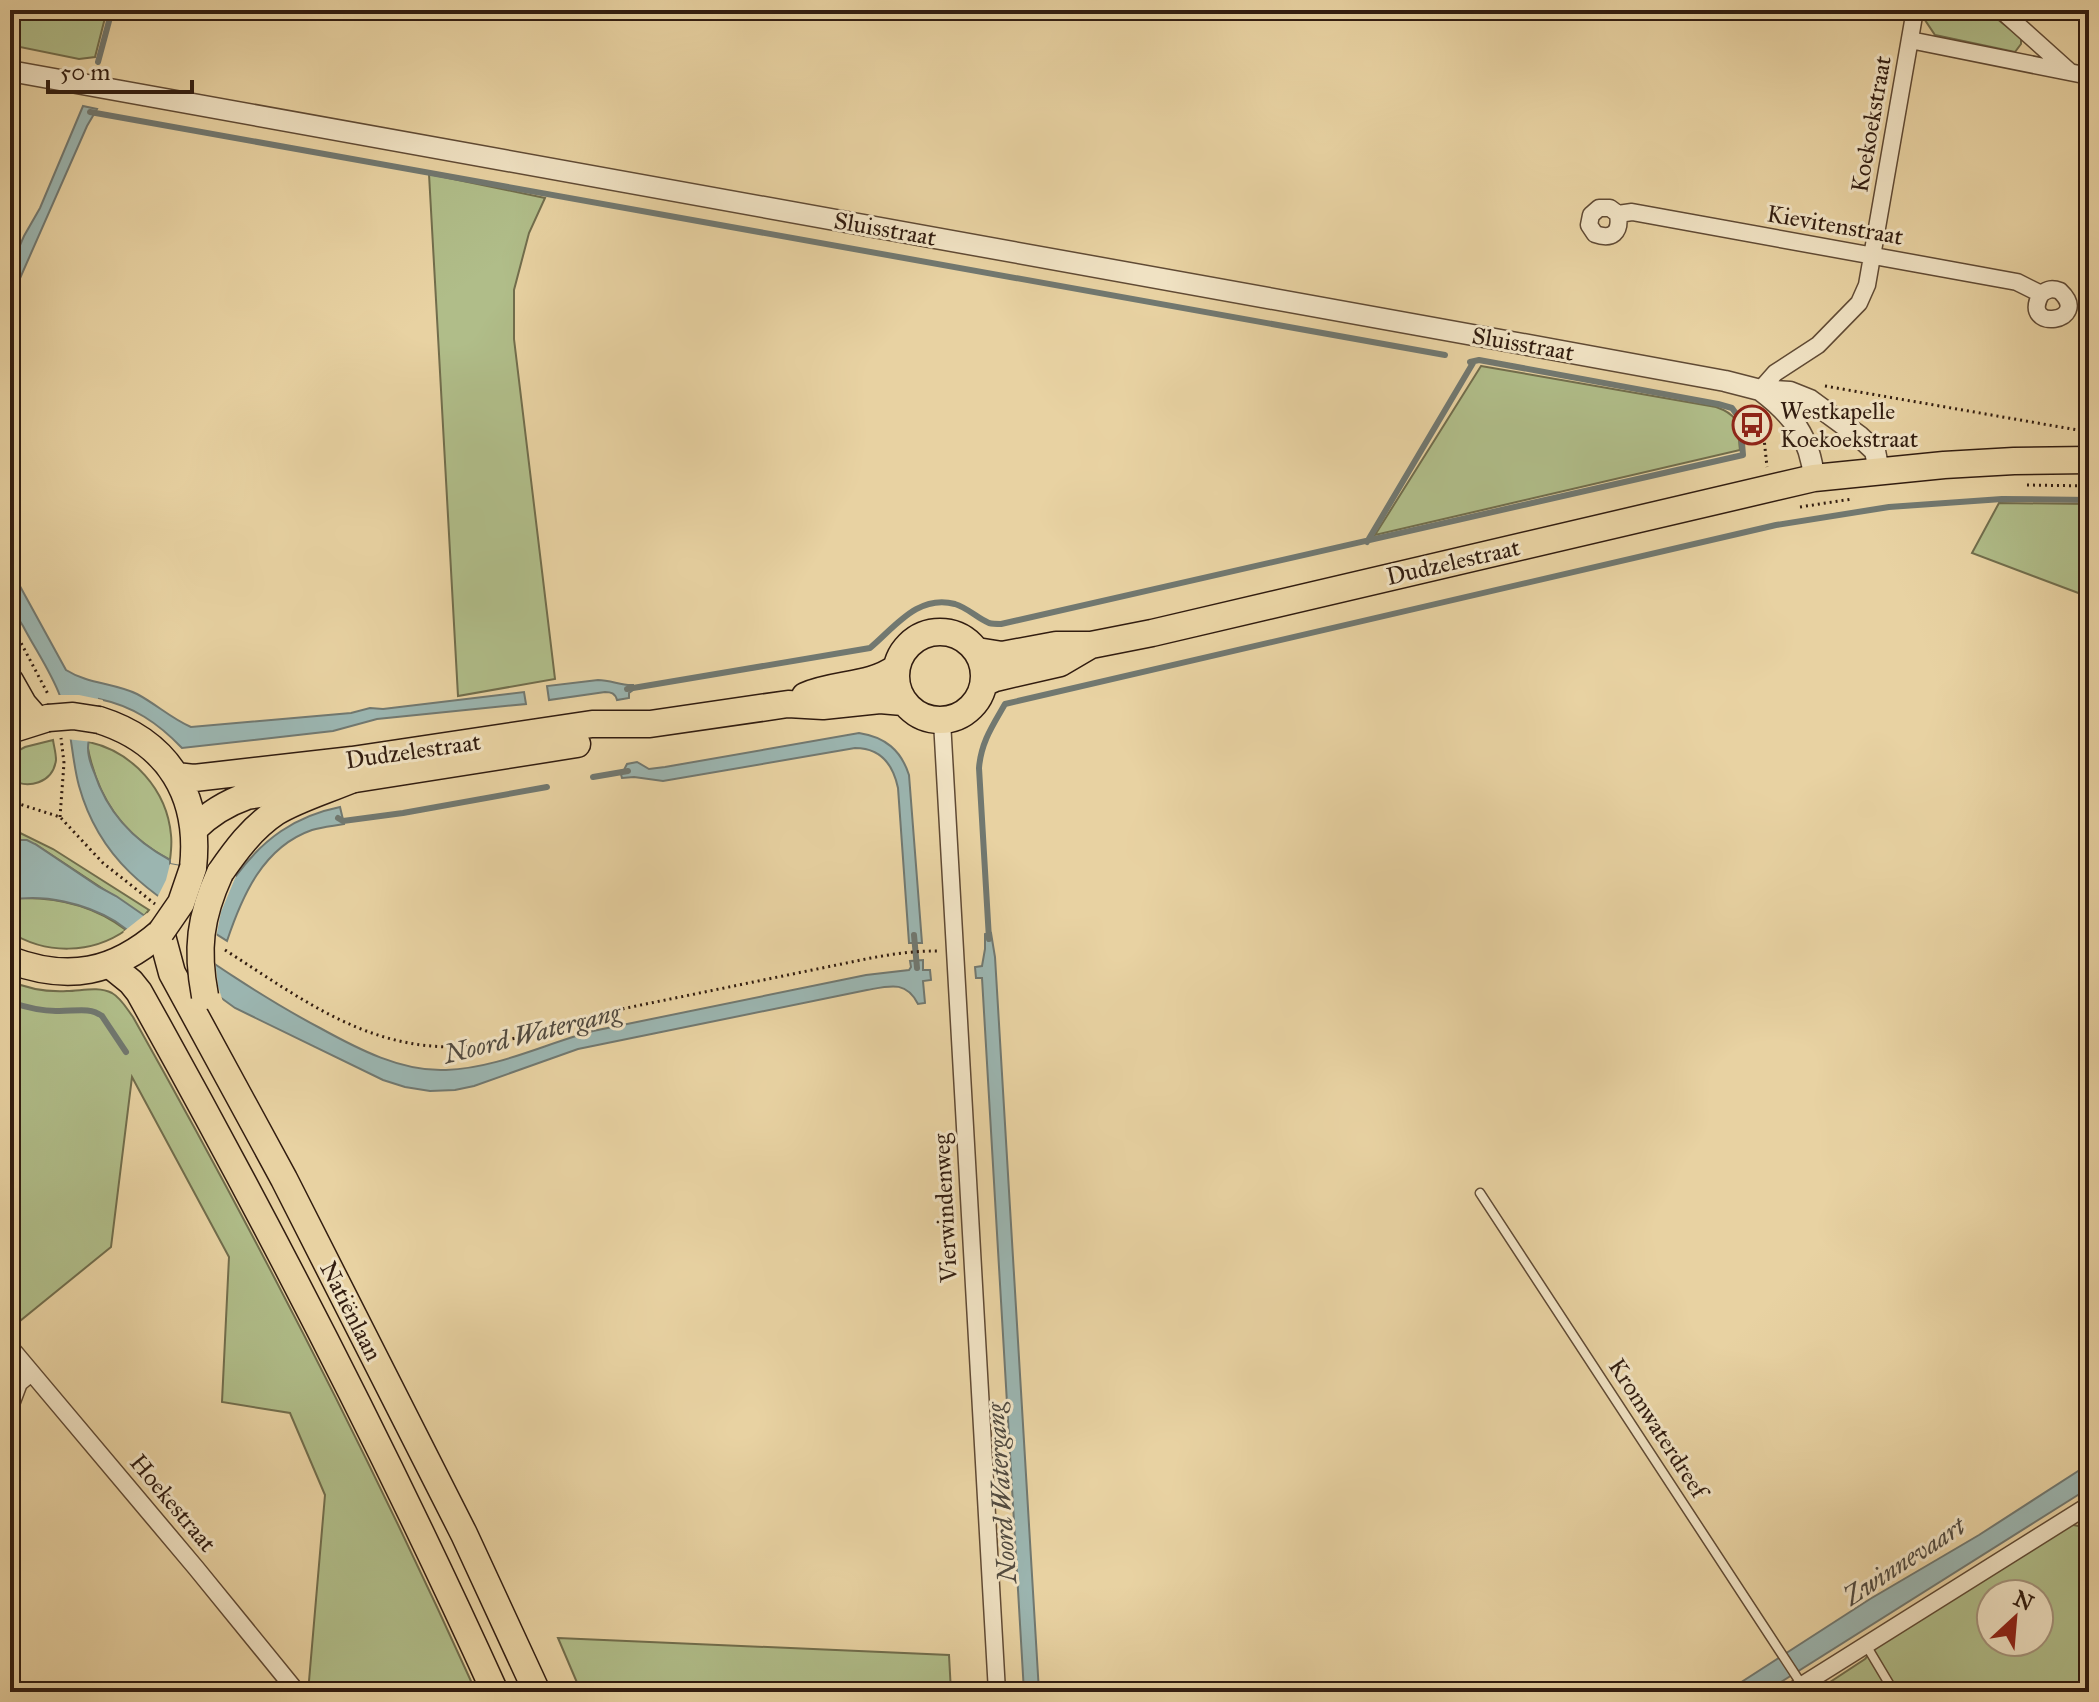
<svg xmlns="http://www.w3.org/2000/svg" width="2099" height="1702" viewBox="0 0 2099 1702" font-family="'IM FELL Great Primer',serif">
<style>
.green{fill:#b0bd89;stroke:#716d4c;stroke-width:2;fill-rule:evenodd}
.water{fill:#9bb5b0;stroke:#717870;stroke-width:2}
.pier{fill:#e8d2a2}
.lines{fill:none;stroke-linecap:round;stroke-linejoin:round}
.stream{stroke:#717870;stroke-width:6}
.service-casing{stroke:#604a34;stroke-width:11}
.minor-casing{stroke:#604a34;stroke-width:19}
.tertiary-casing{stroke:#604a34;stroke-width:23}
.primary-casing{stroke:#321d10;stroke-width:29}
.trunk-casing{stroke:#321d10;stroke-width:29}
.path{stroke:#321d10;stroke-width:3;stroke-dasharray:2 4;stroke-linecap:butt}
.service{stroke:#f0e2c3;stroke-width:8}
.minor{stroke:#f0e2c3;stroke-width:16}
.tertiary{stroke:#f0e2c3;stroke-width:20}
.primary{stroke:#e8d2a2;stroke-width:26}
.trunk{stroke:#e8d2a2;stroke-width:26}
.primary-bridge-casing{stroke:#321d10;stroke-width:29;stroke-linecap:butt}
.trunk-bridge-casing{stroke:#321d10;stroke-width:29;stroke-linecap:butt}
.primary-bridge{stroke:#e8d2a2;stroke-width:26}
.trunk-bridge{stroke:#e8d2a2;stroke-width:26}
.labels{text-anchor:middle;stroke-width:6;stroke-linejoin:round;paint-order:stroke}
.street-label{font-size:24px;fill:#321d10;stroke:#f0e2c3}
.poi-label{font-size:24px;fill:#321d10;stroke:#f0e2c3;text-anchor:start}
.water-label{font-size:26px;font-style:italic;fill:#524b40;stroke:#f0e2c3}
</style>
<rect width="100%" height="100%" fill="#e8d2a2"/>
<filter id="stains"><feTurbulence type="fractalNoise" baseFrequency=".0025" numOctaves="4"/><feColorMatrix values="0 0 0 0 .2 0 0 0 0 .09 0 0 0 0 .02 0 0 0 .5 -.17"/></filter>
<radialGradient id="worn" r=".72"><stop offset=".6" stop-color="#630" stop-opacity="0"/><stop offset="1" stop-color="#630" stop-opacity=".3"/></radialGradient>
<path class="green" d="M10,10h97l-12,47 -16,2 -69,-14z
M1925,10h61l35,28v6l-6,8 -80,-17 -12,-18z
M429,174l116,24 -16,35 -15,57v49l41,340 -97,17z
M1481,366l235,41c26,9 21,19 24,43l-365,85z
M1999,503l90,1v93l-117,-44z
M53,740c1,7 3,13 3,20 -3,23 -28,30 -46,19v-24l15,-8z
M89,742c44,10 78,48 82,93 1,8 0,17 -1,25 -48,-26 -73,-62 -83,-116z
M10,828l43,21 96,61 -5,6 -109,-72 -22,-1 -3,3z
M19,898c39,-1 76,8 107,32 -34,24 -80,25 -116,2v-32z
M10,981c18,8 37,11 57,10 14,0 31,-5 45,2 9,5 15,16 21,24 124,220 239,445 343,675h-158l-9,-11 16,-186 -35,-82 -68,-11 7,-145 -97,-180 -21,170 -96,78 -5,-7z
M2068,1524l21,4v164h-274l50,-33 19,-21zM1991,1594h48v48h-48z
M558,1638l391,17 2,37h-370z"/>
<path class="water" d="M83,106l14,3 -10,17 -77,175v-33l14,-32 16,-28z
M10,568l56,102c22,14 48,13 71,24 19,10 35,25 54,33l160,-14 19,-5 13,1 141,-17 2,12 -149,15 -44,12 -151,17c-24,-25 -49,-42 -83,-49 -3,14 -11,36 -11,49 0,7 3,17 6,24 13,40 40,69 76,88v4l66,12c27,-37 59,-60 104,-69l4,17c-11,2 -22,3 -32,6 -49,17 -70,66 -85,111 -66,-42 -125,-72 -148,-155 -8,-29 -7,-61 -19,-90 -9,-24 -25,-47 -37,-70 -4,-7 -10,-14 -12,-21 -4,-11 -1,-26 -1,-37z
M598,680c13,0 24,6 35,5v5l-4,3v5l-12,2c-2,-7 -6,-8 -12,-8l-56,8 -2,-14z
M859,733c26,4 42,17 50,42l13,168h-13l-11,-155c-5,-24 -17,-40 -43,-40l-192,33 -29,-4 -12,1 -2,-7 4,-1 3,-6 10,-2 12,7 16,-2z
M20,840h7l8,4 64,43 17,9c67,46 132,94 204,132 38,21 82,44 126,42 52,-2 98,-26 147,-39l273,-56 43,-5 2,-3 -1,-6 13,-1v10h7l1,10 -8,1 2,22 -7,1c-12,-24 -29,-18 -51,-14l-289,59 -104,37 -19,4 -25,1 -25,-4 -22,-7 -148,-72 -120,-87c-31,-18 -70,-27 -105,-21v-54z
M991,933l4,24 44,735h-15l-42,-714h-6l-1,-11 7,-1 3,-17v-15z
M2089,1464v24l-324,204h-39l144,-93 109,-64z"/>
<path class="pier" d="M55,695h24l24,5 -10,42 -27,-3 -4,-26z
M170,864l66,12 -15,36 -5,26 -60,-38 10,-20z
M147,913l68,46 3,27 6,19 -101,-73z"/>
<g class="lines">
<path class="stream" d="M98,62l14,-52
M90,112l1355,243
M1367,542l106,-179
M627,689l243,-41c25,-21 48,-54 85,-44 13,4 22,14 34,19 4,1 8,1 12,1l742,-169 -3,-36 -8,-11 -14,-4 -239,-44 -9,2
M593,777l35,-6
M338,818l5,3 60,-8 144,-26
M914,935l3,33
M989,939l-10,-171c2,-26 14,-43 26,-64l771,-179 113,-18 113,-8 87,1
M10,1002c15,5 30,9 46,9 16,1 33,-5 46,5l24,36"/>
<g class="service-casing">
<path id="service" d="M1480,1193l322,492
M1866,1645l28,47"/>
</g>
<g class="minor-casing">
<path id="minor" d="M2001,10l68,61
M1910,40l179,36
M1618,214c3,19 -6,26 -23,20l-6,-9 2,-10 8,-7h11l8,6 14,-2 385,70 24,12c7,-5 11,-6 19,-3 33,31 -41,42 -19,3
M1760,390l15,-17 43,-28 41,-42 8,-18 48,-275
M942,721l55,971
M10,1347l186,221 101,124
M10,1407l9,-24 12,-10
M1791,1692l298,-187"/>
</g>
<g class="tertiary-casing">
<path id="tertiary" d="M10,71l1496,270 219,40 35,9 30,2 20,8 49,36 16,15 4,20
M1760,390c32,24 50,47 54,88"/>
</g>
<g class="primary-casing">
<path id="primary" d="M896 676a44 44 0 1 1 88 0a44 44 0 1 1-88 0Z
M977,651l25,4 54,-10h35l61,-12 662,-155 130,-13 70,-4 75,-1
M10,681l13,23 14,16
M984,683l11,-5 65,-15 29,-17
M805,696c29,-13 65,-9 91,-28
M99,720c70,22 102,76 94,148
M10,730l38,-12
M176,776l18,2 158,-18 240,-36h58l138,-20 35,2 57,-6 23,2
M194,829c16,-16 33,-26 53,-33l330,-52
M10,960c58,22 104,13 151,-28"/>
</g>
<g class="trunk-casing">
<path id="trunk" d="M220,873c16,-23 32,-45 56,-61 21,-13 54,-23 77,-33
M161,932l11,41 112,206 180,355 73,158
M110,965l21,17 8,10c128,229 248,462 356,700"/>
</g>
<path class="path" d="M1825,386l264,46
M1762,419l5,48
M2027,485l62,1
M1800,507l52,-8
M10,622l39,74
M10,801l50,16 43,46 52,41
M60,817l4,-54 -3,-25
M225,950c83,53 152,108 258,95 24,-4 48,-11 71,-18 26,-7 51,-14 77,-20l240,-49c21,-4 43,-7 66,-7v2"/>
<use href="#service" class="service"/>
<use href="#minor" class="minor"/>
<use href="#tertiary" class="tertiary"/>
<use href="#primary" class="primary"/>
<use href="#trunk" class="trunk"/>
<g class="primary-bridge-casing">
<path id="primary-bridge" d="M48,718l25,-2 26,4
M161,932l20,-29 12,-35"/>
</g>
<g class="trunk-bridge-casing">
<path id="trunk-bridge" d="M205,996c-9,-47 -5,-79 15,-123"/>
</g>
<use href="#primary-bridge" class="primary-bridge"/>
<use href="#trunk-bridge" class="trunk-bridge"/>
</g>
<defs>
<g id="bus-ring" transform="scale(2)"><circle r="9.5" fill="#f0e2c3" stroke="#8f2418" stroke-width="1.5"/><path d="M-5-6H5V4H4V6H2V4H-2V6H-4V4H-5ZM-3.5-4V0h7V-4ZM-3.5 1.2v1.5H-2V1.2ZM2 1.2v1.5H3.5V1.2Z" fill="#8f2418"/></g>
</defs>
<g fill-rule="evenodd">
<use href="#bus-ring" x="1752" y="425"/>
</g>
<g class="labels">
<g class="street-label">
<text transform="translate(1871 124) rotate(-80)" y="8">Koekoekstraat</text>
<text transform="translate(1835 225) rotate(10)" y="8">Kievitenstraat</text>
<text transform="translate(885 229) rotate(10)" y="8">Sluisstraat</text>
<text transform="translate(1523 344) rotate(10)" y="8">Sluisstraat</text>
<text transform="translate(1453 562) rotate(-13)" y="8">Dudzelestraat</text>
<text transform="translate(413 751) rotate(-8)" y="8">Dudzelestraat</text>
<text transform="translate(945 1208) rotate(-93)" y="8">Vierwindenweg</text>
<text transform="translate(351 1311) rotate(63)" y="8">Natiënlaan</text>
<text transform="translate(1658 1428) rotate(57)" y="8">Kromwaterdreef</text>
<text transform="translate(173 1503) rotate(50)" y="8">Hoekestraat</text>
</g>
<g class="poi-label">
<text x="1780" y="419">Westkapelle<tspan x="1780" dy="28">Koekoekstraat</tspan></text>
</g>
<g class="water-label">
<text transform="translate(532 1033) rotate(-14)" y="9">Noord Watergang</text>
<text transform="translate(1001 1493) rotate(-94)" y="9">Noord Watergang</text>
<text transform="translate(1904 1561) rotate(-33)" y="9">Zwinnevaart</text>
</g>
</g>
<rect width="2099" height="1702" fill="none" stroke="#e8d2a2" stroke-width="40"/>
<rect x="12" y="12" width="2075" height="1678" fill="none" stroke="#321d10" stroke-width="4"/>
<rect x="20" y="20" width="2059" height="1662" fill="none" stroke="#321d10" stroke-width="2"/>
<g transform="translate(2015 1618) rotate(26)"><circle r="38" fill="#f0e2c3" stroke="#a4937b" stroke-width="2"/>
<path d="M0-6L14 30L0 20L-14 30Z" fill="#8f2418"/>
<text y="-12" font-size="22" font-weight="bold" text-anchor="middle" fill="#321d10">N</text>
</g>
<path d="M48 80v12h144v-12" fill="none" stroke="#321d10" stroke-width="4"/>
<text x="60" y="80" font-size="24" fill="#321d10" stroke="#f0e2c3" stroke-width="6" paint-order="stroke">50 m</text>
<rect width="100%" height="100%" filter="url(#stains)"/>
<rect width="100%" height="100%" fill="url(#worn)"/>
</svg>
